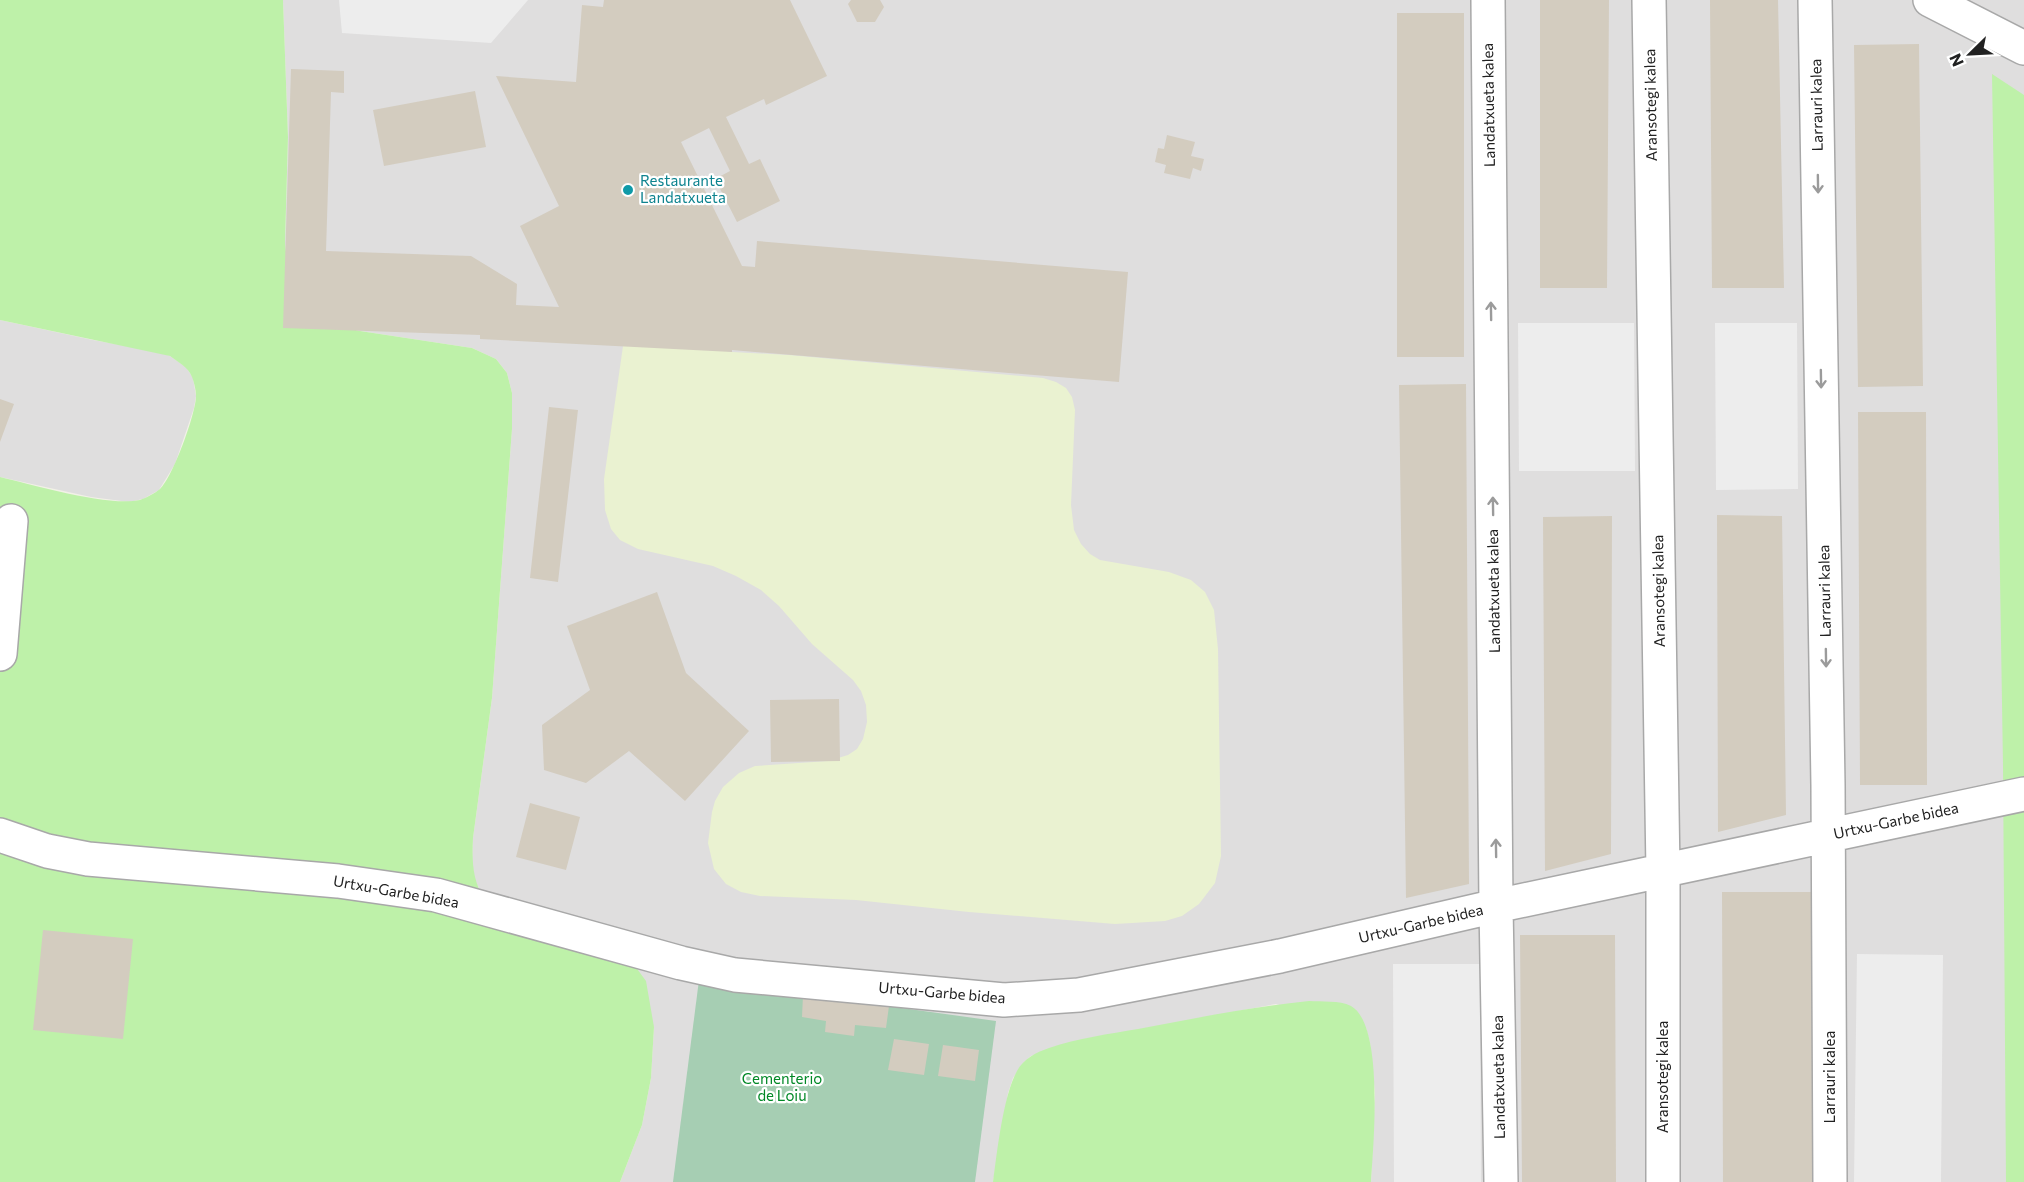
<svg xmlns="http://www.w3.org/2000/svg" width="2024" height="1182" viewBox="0 0 2024 1182" font-family="Commissioner,sans-serif">
<style>
.residential{fill:#dfdede}
.farmland{fill:#eaf2d1}
.grass{fill:#bef1a9}
.cemetery{fill:#a6ceb3}
.parking{fill:#ededed}
.building{fill:#d3ccbf}
.lines{fill:none;stroke-linecap:round;stroke-linejoin:round}
.minor-casing{stroke:#a8a8a8;stroke-width:36}
.minor{stroke:#fff;stroke-width:33}
.oneway{stroke:#9b9b9b}
.culture-dot{fill:#0f9aa8;stroke:#fff;stroke-width:2}
.labels{text-anchor:middle;stroke-width:4.5;stroke-linejoin:round;paint-order:stroke}
.street-label{font-size:15px;fill:#212121;stroke:#fff}
.culture-label{font-size:15px;fill:#0d838f;stroke:#fff;text-anchor:start}
.park-label{font-size:15px;fill:#018826;stroke:#fff}
</style>
<rect width="100%" height="100%" fill="#f2f1e7"/>
<path class="residential" d="M283,0h1741v1182h-653l4,-89 -5,-50 -4,-15 -90,-24 -204,38 -41,14 -8,7 -10,15 -5,15 -15,89h-373l22,-57 9,-47 3,-51 -169,-127 -11,-21 -2,-18 1,-23 19,-140 20,-269v-36l-5,-20 -11,-14 -24,-11 -112,-17 -38,-9 -32,-38 -5,-41 3,-106z
M0,320l93,20 66,12 11,4 16,11 7,11 3,18 -2,12 -19,56 -16,26 -16,9 -14,3 -38,-5 -91,-20z"/>
<path class="farmland" d="M672,338l60,14 57,3 254,23 13,4 10,6 6,9 3,13 -4,95 3,25 7,14 9,10 10,6 69,12 22,8 14,12 9,18 4,39 3,207 -6,27 -16,21 -17,12 -17,5 -50,3 -146,-12 -113,-12 -96,-4 -19,-4 -15,-8 -12,-15 -6,-26 4,-31 3,-11 8,-14 16,-14 16,-7 73,-5 20,-6 9,-6 6,-10 4,-17 -1,-17 -5,-14 -8,-11 -41,-36 -33,-38 -18,-16 -25,-14 -23,-10 -75,-17 -18,-9 -9,-11 -6,-19 -1,-31 19,-133z"/>
<path class="grass" d="M0,0h283l5,137 -3,106 5,41 32,38 38,9 112,17 24,11 11,14 5,20v36l-20,269 -19,140c-1,23 -1,42 12,62l147,62 14,19 8,46 -3,51 -9,47 -22,57h-620v-705c34,8 108,30 140,23 6,-2 15,-7 20,-11 13,-12 36,-76 36,-93 0,-6 -2,-14 -4,-19 -4,-10 -14,-15 -22,-21l-170,-36z
M1992,74l32,21v1087h-18l-3,-416z
M1309,1001c13,1 30,-1 42,5 34,19 22,142 20,176h-378c4,-29 10,-86 24,-111 6,-12 20,-19 32,-23 29,-10 60,-14 89,-19 57,-11 114,-22 171,-28z"/>
<path class="cemetery" d="M699,980l297,41 -21,161h-302z"/>
<path class="parking" d="M339,0h189l-37,43 -149,-10z
M1518,323h116l1,148h-116z
M1715,323h82l1,166 -82,1z
M1857,954l86,1 -2,227h-87z
M1393,964h87l1,218h-87z"/>
<path class="building" d="M604,0h186l37,76 -61,29 -2,-6 -38,18 23,47 11,-5 20,42 -43,21 -22,-43 15,-8 -21,-43 -28,14 61,124 13,1 2,-26 371,31 -9,110 -387,-32v2l-252,-13v-4l-197,-7 8,-259 53,2v22l-13,-1 -5,159 145,5 46,28 -1,21 43,2 -39,-81 39,-20 -63,-130 80,6 6,-77 21,2z
M851,0h29l4,7 -9,15h-18l-9,-18z
M1540,0h69l-2,288h-67z
M1710,0h68l6,288h-72z
M1397,13h67v344h-67z
M1919,44l4,342 -65,1 -4,-342z
M475,91l11,56 -102,19 -11,-56z
M1167,135l28,7 -4,14 13,3 -3,12 -8,-3 -3,11 -26,-6 2,-8 -11,-3 3,-14 6,1z
M1466,384l3,500 -63,14 -7,-513z
M0,399l14,5 -14,38z
M549,407l29,3 -20,172 -28,-4z
M1858,412h68l1,373h-67z
M1717,515l65,1 4,299 -68,17z
M1612,516l-1,338 -66,17 -2,-354z
M657,592l29,81 63,58 -64,70 -56,-50 -43,32 -42,-13 -2,-45 48,-35 -23,-64z
M839,699l1,62 -69,1 -1,-62z
M530,803l50,14 -14,53 -50,-13z
M1722,892h91l1,290h-91z
M43,930l90,9 -10,100 -90,-9z
M1520,935h95l1,247h-94z
M803,995l86,11 -3,22 -31,-3 -1,11 -29,-4 1,-11 -24,-4z
M894,1039l35,5 -5,31 -36,-5z
M943,1045l36,5 -4,31 -37,-5z"/>
<g class="lines">
<g class="minor-casing">
<path id="minor" d="M1488,0l8,906 5,276
M1649,0l14,871v311
M1815,0l13,785 2,397
M1930,0l94,48
M0,654l11,-133
M0,835l47,16 41,8 250,22 98,14 245,68 54,12 269,25 75,-5 201,-39 216,-50 528,-112"/>
</g>
<use href="#minor" class="minor"/>
</g>
<defs><path id="oneway-shaft" d="M-6 0H5M1.5-3L5.5 0L1.5 3" fill="none" stroke-width="1.6" stroke-linecap="round" stroke-linejoin="round" transform="scale(1.5)"/></defs>
<g class="oneway">
<use href="#oneway-shaft" transform="translate(1818 184) rotate(89)"/>
<use href="#oneway-shaft" transform="translate(1491 311) rotate(-91)"/>
<use href="#oneway-shaft" transform="translate(1821 379) rotate(89)"/>
<use href="#oneway-shaft" transform="translate(1493 506) rotate(-91)"/>
<use href="#oneway-shaft" transform="translate(1826 658) rotate(89)"/>
<use href="#oneway-shaft" transform="translate(1496 848) rotate(-91)"/>
</g>
<circle class="culture-dot" cx="628" cy="190" r="6"/>
<g class="labels">
<g class="street-label">
<text transform="translate(1489 105) rotate(-91)" y="5">Landatxueta kalea</text>
<text transform="translate(1651 105) rotate(-91)" y="5">Aransotegi kalea</text>
<text transform="translate(1817 105) rotate(-91)" y="5">Larrauri kalea</text>
<text transform="translate(1494 591) rotate(-91)" y="5">Landatxueta kalea</text>
<text transform="translate(1659 591) rotate(-91)" y="5">Aransotegi kalea</text>
<text transform="translate(1825 591) rotate(-91)" y="5">Larrauri kalea</text>
<text transform="translate(1896 821) rotate(-12)" y="5">Urtxu-Garbe bidea</text>
<text transform="translate(396 892) rotate(10)" y="5">Urtxu-Garbe bidea</text>
<text transform="translate(1421 924) rotate(-13)" y="5">Urtxu-Garbe bidea</text>
<text transform="translate(942 993) rotate(5)" y="5">Urtxu-Garbe bidea</text>
<text transform="translate(1499 1077) rotate(-91)" y="5">Landatxueta kalea</text>
<text transform="translate(1663 1077) rotate(-90)" y="5">Aransotegi kalea</text>
<text transform="translate(1830 1077) rotate(-90)" y="5">Larrauri kalea</text>
</g>
<g class="culture-label">
<text x="640" y="186">Restaurante<tspan x="640" dy="17">Landatxueta</tspan></text>
</g>
<g class="park-label">
<text x="782" y="1084">Cementerio<tspan x="782" dy="17">de Loiu</tspan></text>
</g>
</g>
<g transform="translate(1970 54) rotate(246)" stroke="#ffffff" stroke-width="4.5" paint-order="stroke">
<path d="M0-4.5L10 22L0 15L-10 22Z" fill="#212121"/>
<text y="-9" font-size="16" font-weight="bold" text-anchor="middle" fill="#212121">N</text>
</g>
</svg>
